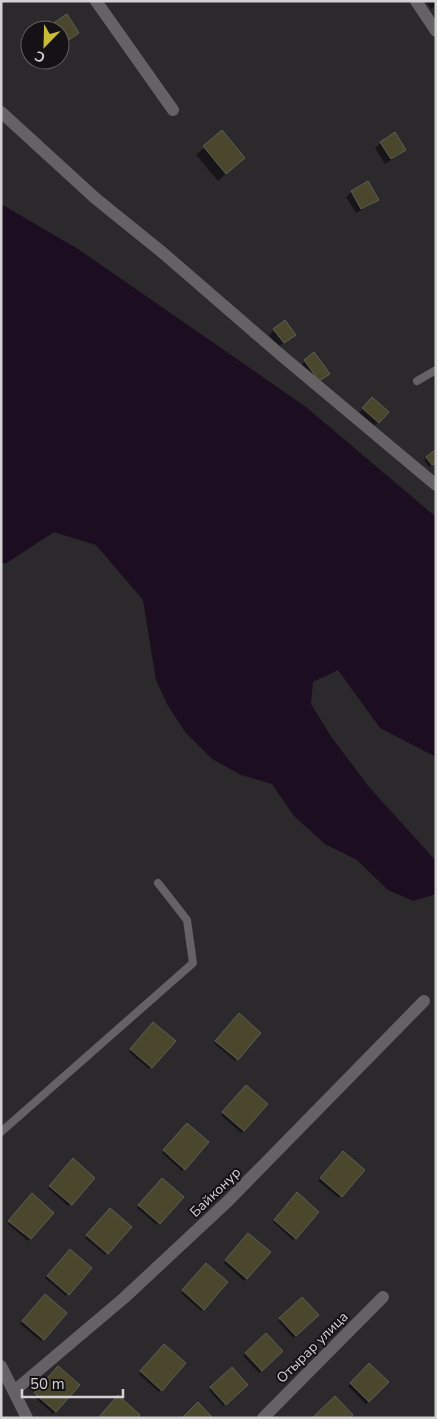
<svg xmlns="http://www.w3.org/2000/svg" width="437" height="1419" viewBox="0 0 437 1419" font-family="'Nunito Sans',sans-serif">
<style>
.water{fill:#1c0d20}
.shadow{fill:#0007}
.building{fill:#4a472c;stroke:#5f5f59}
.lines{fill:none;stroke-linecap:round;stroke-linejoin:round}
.lane{stroke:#646264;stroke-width:8}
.street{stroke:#646264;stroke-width:12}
.labels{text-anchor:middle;stroke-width:4;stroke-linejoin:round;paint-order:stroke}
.street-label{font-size:14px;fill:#d3d1d4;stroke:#141214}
</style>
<rect width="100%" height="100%" fill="#2c292d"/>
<path class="water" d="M1,204l77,45 228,158 130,110v240l-56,-29 -42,-58 -25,12 -2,22 21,34 37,49 67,74v33l-23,7 -25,-11 -31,-30 -32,-16 -31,-28 -22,-32 -31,-9 -29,-16 -27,-27 -18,-28 -11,-24 -13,-80 -47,-55 -42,-13 -49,32 -4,-2z"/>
<path class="shadow" d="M426,1h10v5l-5,3z
M66,16l11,17 -17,13v-16h-13z
M222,132l14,33 -18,16 -22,-26z
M394,134l10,16 -5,5 -14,9 -10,-16 6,-5z
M351,192l26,7 -5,5 -16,9 -10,-16z
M274,330l15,9 -11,8 -9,-12z
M314,354l14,19 -15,12 -13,-19z
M373,398l15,14 -15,15 -15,-13z
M436,451v11l-7,5 -5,-7z
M239,1015l20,18 -24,28 -21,-18z
M153,1023l21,18 -25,28 -20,-17z
M246,1087l20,17 -25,29 -20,-18z
M187,1125l20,17 -25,29 -20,-18z
M343,1152l21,18 -25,28 -21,-17z
M73,1160l20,18 -25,28 -20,-18z
M162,1179l20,18 -25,28 -20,-17z
M297,1194l21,18 -25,28 -20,-18z
M32,1195l20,18 -24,28 -21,-18z
M110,1210l20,17 -25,28 -20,-17z
M248,1235l21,17 -25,29 -20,-18z
M70,1250l20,18 -24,28 -21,-18z
M206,1265l20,18 -25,28 -20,-18z
M45,1296l21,17 -25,28 -21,-17z
M302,1298l16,17 -25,23 -15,-17z
M266,1334l16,17 -23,22 -16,-17z
M164,1346l20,18 -25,28 -20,-18z
M369,1365l18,17 -21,22 -18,-18z
M58,1368l20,17 -25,29 -20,-18z
M232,1369l15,16 -24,21 -14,-16z"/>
<path class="building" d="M67,14l12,19 -18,12 -1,-15h-9l-2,-4z
M222,130l23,28 -19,16 -23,-28z
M395,132l11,18 -15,9 -11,-17z
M368,181l11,19 -18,9 -10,-18z
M285,320l11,15 -12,8 -11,-14z
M314,352l16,22 -11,7 -15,-21z
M372,397l17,15 -10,11 -17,-15z
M436,449v14l-4,2 -6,-8z
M239,1013l22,20 -23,27 -23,-19z
M153,1022l23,19 -24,27 -22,-19z
M246,1085l22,19 -24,27 -22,-19z
M187,1123l22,19 -24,28 -22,-20z
M343,1151l22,19 -23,27 -22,-19z
M73,1158l22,20 -23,27 -23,-19z
M162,1178l22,19 -24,27 -22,-19z
M297,1192l22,20 -23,27 -22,-19z
M32,1193l22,20 -23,26 -23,-18z
M110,1208l22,19 -24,27 -22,-19z
M248,1233l23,19 -24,27 -22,-19z
M70,1249l22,19 -23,27 -22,-19z
M206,1263l22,19 -24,28 -22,-20z
M45,1294l22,19 -23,27 -22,-19z
M302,1297l17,18 -23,21 -17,-18z
M266,1333l17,18 -21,20 -17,-18z
M164,1344l22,19 -24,28 -22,-20z
M369,1363l20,19 -20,20 -19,-19z
M58,1366l22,19 -24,27 -22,-19z
M232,1367l16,18 -22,20 -16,-18z
M118,1395l22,20 -3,3h-39z
M335,1396l18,19 -3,3h-38z
M198,1402l15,16h-31z"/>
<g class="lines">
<path class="lane" d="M417,381l19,-11
M1,1132l192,-169 -6,-43 -29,-37"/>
<path class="street" d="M96,1l77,109
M416,1l20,30
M1,112l94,86 68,55 119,103 154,129
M1,1366l26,52
M14,1391l110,-93 104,-97 196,-200
M263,1418l120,-121"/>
</g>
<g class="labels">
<g class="street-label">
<text transform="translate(215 1192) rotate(-44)" y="5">Байконур</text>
<text transform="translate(312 1347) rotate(-45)" y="5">Отырар улица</text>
</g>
</g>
<rect width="437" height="1419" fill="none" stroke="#d3d1d4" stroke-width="5"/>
<g transform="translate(45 45) rotate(203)"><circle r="24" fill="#141214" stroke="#605e61"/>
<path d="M0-4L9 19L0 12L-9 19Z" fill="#caba3a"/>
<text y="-8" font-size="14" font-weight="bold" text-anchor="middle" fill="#d3d1d4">С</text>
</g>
<path d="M22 1389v8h101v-8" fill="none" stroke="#d3d1d4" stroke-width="2.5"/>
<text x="30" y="1389" font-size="15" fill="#d3d1d4" stroke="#141214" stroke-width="4" paint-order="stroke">50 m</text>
</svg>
